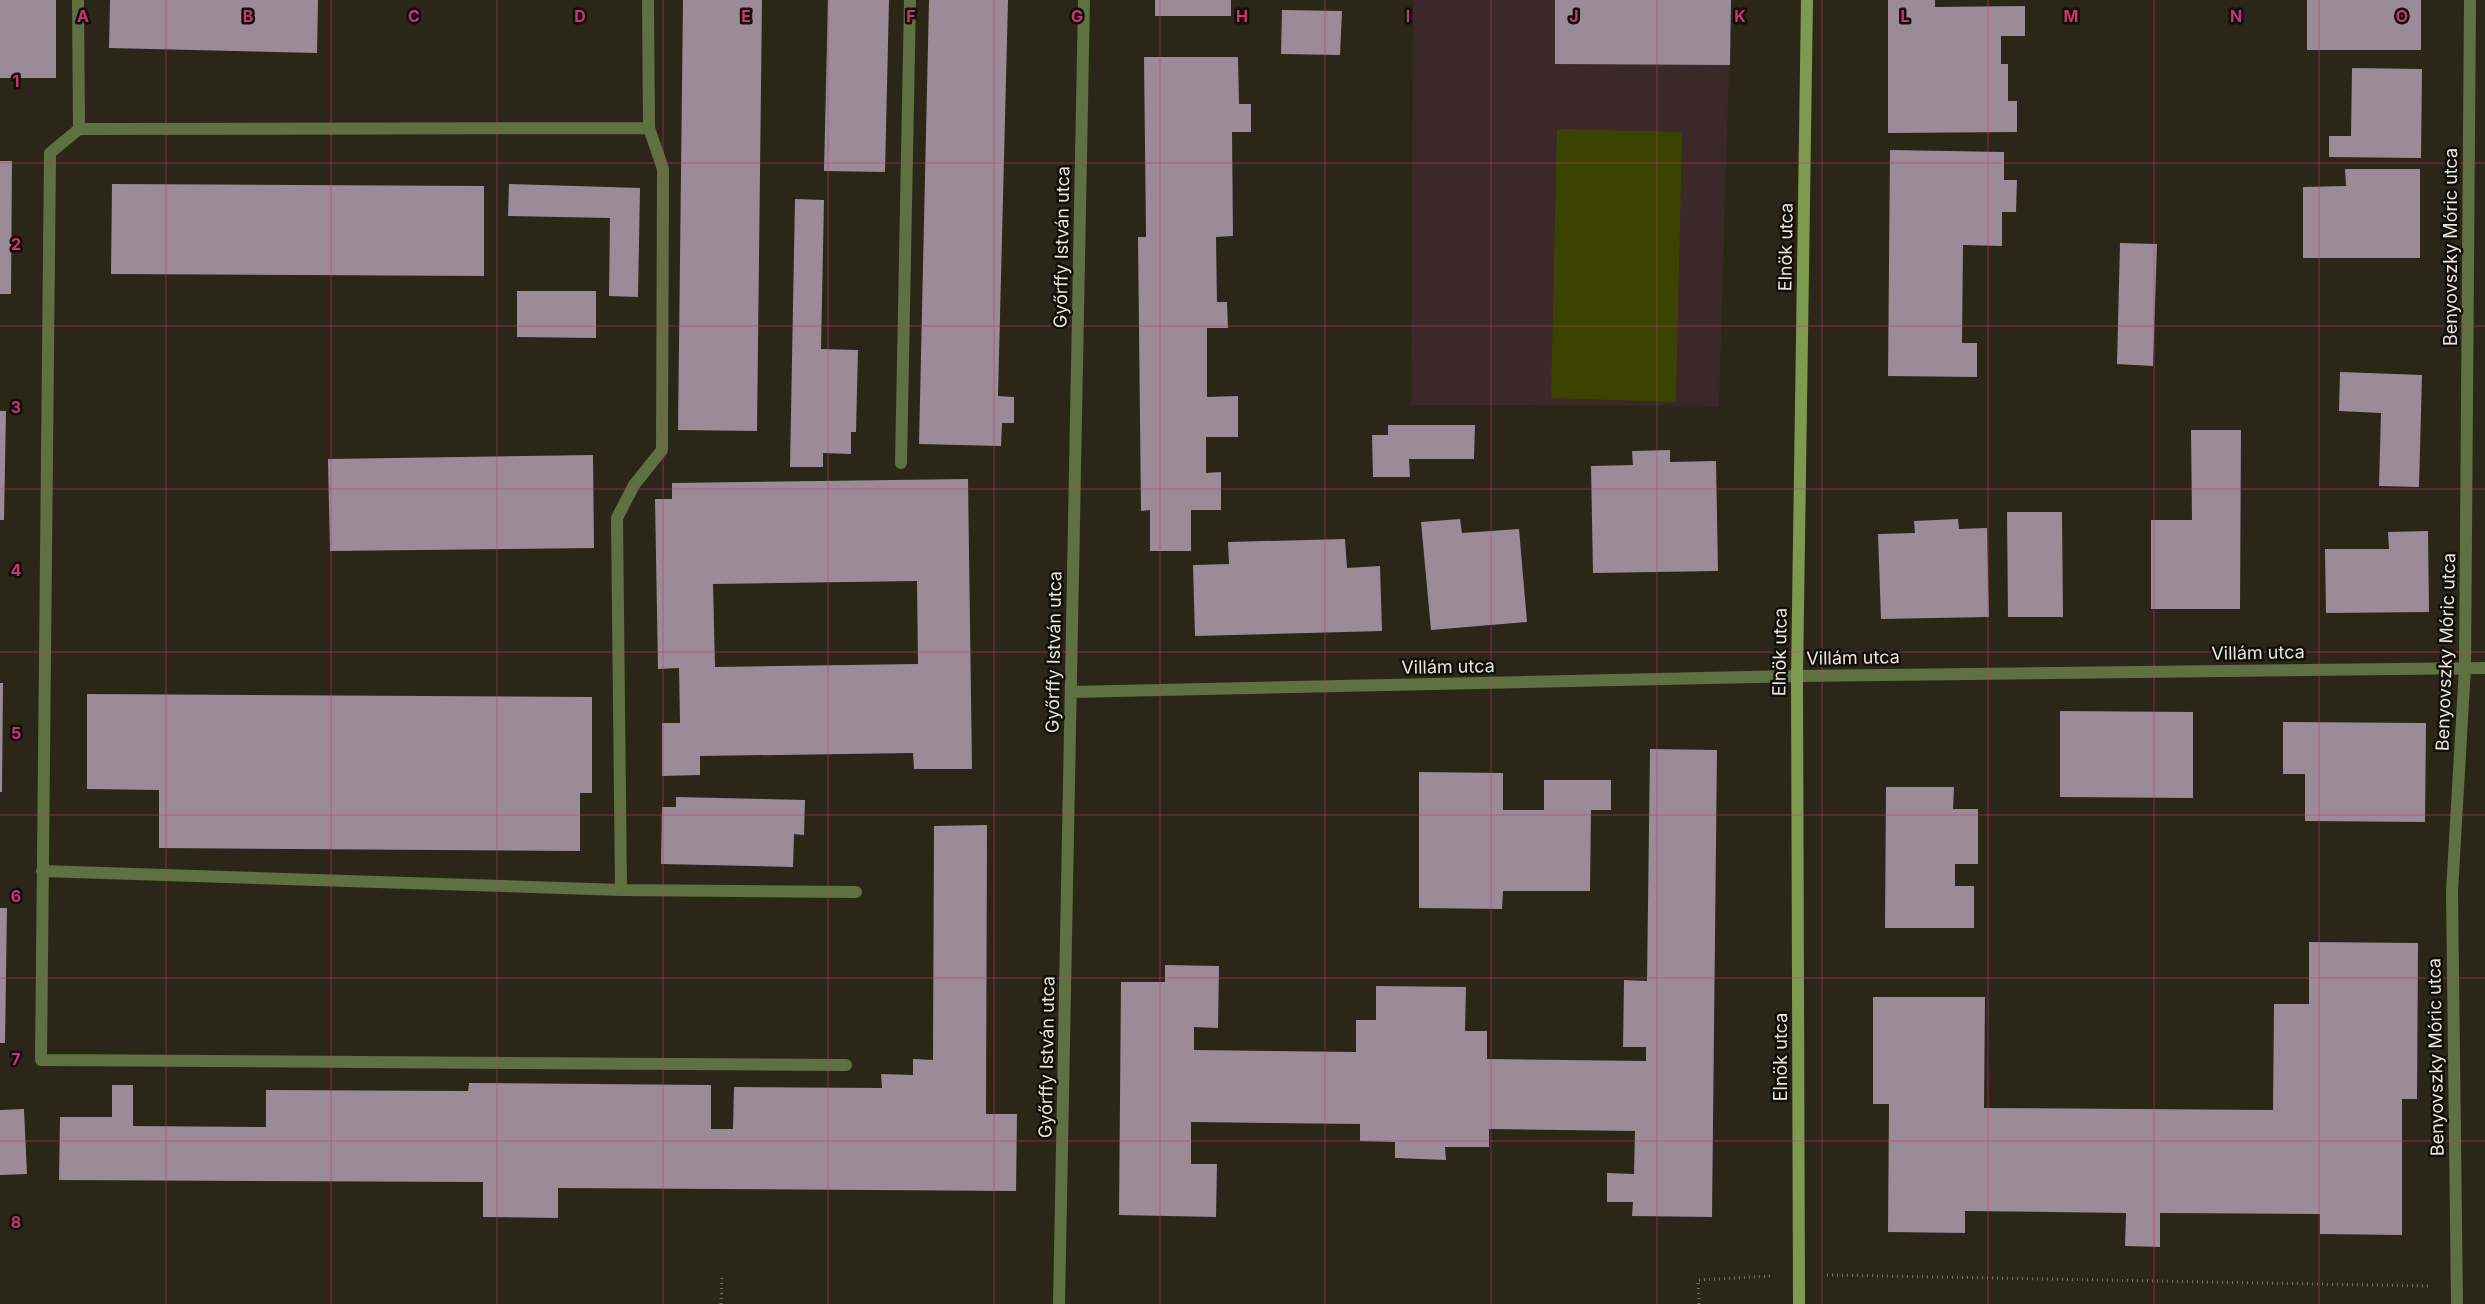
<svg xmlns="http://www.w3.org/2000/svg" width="2485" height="1304" viewBox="0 0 2485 1304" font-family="Inter,sans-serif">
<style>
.education{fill:#3b2828}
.green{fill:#3a4400}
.building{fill:#9a8b97;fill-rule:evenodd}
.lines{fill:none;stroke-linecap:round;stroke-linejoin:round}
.path{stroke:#787468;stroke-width:3;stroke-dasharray:1 4;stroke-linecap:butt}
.lane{stroke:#5f7043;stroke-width:12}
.street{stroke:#5f7043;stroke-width:12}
.secondary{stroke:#7e9a50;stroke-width:12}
.grid{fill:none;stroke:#c8376e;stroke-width:1;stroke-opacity:0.55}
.labels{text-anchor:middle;stroke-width:5;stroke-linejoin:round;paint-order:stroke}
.street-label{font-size:18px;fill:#eae6dd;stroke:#110f09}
.grid-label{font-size:16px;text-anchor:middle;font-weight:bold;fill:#c8376e;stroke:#110f09;stroke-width:5;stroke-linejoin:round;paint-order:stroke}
</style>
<rect width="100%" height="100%" fill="#2b2618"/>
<path class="education" d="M1413,0h318l-12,406 -308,-1z"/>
<path class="green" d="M1557,129l125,3 -6,270 -125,-4z"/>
<path class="building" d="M0,0h56v78h-56z
M110,0h208l-1,53 -208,-5z
M683,0h79l-5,431 -79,-1z
M828,0h61l-4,172 -61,-1z
M929,0h79l-10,396 16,1v26h-12l-1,23 -82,-2z
M1155,0h76v16h-76z
M1555,0h176l-1,65 -175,-1z
M1888,0h47v7l90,-1v30h-24v28h7v37h9v31l-129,1z
M2307,0h114v50h-114z
M1282,10l60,1 -2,44 -59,-1z
M1144,57h94l1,47h12v28h-19l1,104 -17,1 1,65h10l1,26h-21v69l31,-1v41h-32v36l15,-1v38h-30v41h-41v-41l-9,1 -3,-274h8z
M2352,68l70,1 -1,89 -92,-1v-21h22z
M1890,150l114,2v28h13l-1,32h-14v34l-39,-1 -1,98h15v34l-89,-1z
M0,161h12l-1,133h-11z
M2345,169h75v89h-117v-71l43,-1z
M112,184l372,2v90l-373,-2z
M509,184l131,4 -2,109 -29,-1 1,-78 -102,-2z
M795,199l29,1 -3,149 37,1 -2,82h-5v22l-28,-1v14h-33z
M2120,243l37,1 -4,122 -36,-2z
M517,291h79v47l-79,-1z
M2340,372l82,3 -3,112 -40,-1 2,-73 -42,-2z
M0,411h6l-2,109h-4z
M1388,425h87l-1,34h-65l1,18h-37l-1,-42h16z
M2191,430h50l-1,179h-89v-89h41z
M1670,450v12l46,-1 2,110 -125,2 -2,-107 42,-1 -1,-14z
M593,455l1,93 -264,3 -2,-92z
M968,479l4,290h-58l-1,-16 -213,3v19l-38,1v-53h18l-1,-55 -21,1 -3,-170h17v-16zM917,581l1,83 -203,3 -2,-83z
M2007,512h55l1,105h-55z
M1460,519l2,14 57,-4 8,93 -96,8 -10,-108z
M1958,519l1,10 28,-1 2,89 -108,2 -3,-85 37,-1 -1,-12z
M2428,531l1,81 -103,1 -1,-64h64l-1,-17z
M1345,539l2,29 33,-2 2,65 -187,5 -2,-71 36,-1 -1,-22z
M0,683h3l-1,109h-2z
M87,694l505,3v96h-12v58l-421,-3v-58l-72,-1z
M2060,711l133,1v86l-133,-1z
M2283,722l143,1 -1,99 -120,-1v-47h-22z
M1650,749l67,1 -5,467 -80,-1 1,-14h-26v-29l27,1 1,-43 -146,-2v18h-44l1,13 -51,-2v-16l-35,-1v-17l-169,-2v42h26l-1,53 -97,-2 2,-233h44v-17l54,1 -1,62 -24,-1v23l162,2v-32h20v-34l90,1 -1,44h22v28l159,2v-14h-23l1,-67 23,1z
M1419,772l84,1v37h41v-30h67v30h-20l-1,81h-87l-1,18 -83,-1z
M1886,787h68l-1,22h25v55h-23v22h19v42h-89z
M676,797l129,3 -1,35 -10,-1 -1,33 -132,-3 1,-57h14z
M987,825l-1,289h31l-1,77 -458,-3v30l-75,-1v-35l-424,-2 1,-63h52v-32h21v41l133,1v-37l202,1 1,-8 242,2v44h22l1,-42 148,1 -1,-14 32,1v-16l20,1 1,-234z
M0,908h7l-2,135h-5z
M2309,942l109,1 -1,156h-15v136l-82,-1v-20l-160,-1v34l-35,-1 1,-33 -161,-2v22l-77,-1 1,-128h-16v-107h112l-1,111 289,2 1,-106h35z
M24,1109l3,65 -27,1v-65z"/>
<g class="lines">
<path class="path" d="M1827,1275l601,11
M721,1304l1,-26
M1699,1304l-1,-24 73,-4"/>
<path class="lane" d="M78,0l1,129 570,-1 -1,-128
M649,128l14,41 -1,281 -28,35 -17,33 4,372 235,2
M79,129l-29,24 -9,907 805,5
M901,463l9,-463
M42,871l579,19"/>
<path class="street" d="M1071,692l726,-16 688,-8
M1059,1304l25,-1304
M2457,1304l-5,-413 13,-223 5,-668"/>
<path class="secondary" d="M1799,1304l-2,-628 10,-676"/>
</g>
<path class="grid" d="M166,0v1304M331,0v1304M497,0v1304M663,0v1304M828,0v1304M994,0v1304M1160,0v1304M1325,0v1304M1491,0v1304M1657,0v1304M1822,0v1304M1988,0v1304M2154,0v1304M2319,0v1304M0,163h2485M0,326h2485M0,489h2485M0,652h2485M0,815h2485M0,978h2485M0,1141h2485"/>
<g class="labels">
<g class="street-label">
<text transform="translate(1062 247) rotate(-89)" y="6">Győrffy István utca</text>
<text transform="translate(1786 247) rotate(-89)" y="6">Elnök utca</text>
<text transform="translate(2451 247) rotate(-90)" y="6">Benyovszky Móric utca</text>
<text transform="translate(1054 652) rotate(-89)" y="6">Győrffy István utca</text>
<text transform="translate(1780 652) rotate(-89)" y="6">Elnök utca</text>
<text transform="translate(2446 652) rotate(-88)" y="6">Benyovszky Móric utca</text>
<text transform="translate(2258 653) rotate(-1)" y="6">Villám utca</text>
<text transform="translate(1853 658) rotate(-1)" y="6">Villám utca</text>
<text transform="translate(1448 667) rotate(-1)" y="6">Villám utca</text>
<text transform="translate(1047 1057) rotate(-89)" y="6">Győrffy István utca</text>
<text transform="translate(1781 1057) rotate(-90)" y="6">Elnök utca</text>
<text transform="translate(2436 1057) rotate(-91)" y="6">Benyovszky Móric utca</text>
</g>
</g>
<g class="grid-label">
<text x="83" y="22">A</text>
<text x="248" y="22">B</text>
<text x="414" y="22">C</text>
<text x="580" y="22">D</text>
<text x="746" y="22">E</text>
<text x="911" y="22">F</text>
<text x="1077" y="22">G</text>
<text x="1242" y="22">H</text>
<text x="1408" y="22">I</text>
<text x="1574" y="22">J</text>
<text x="1740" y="22">K</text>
<text x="1905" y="22">L</text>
<text x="2071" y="22">M</text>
<text x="2236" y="22">N</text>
<text x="2402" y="22">O</text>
<text x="16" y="87">1</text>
<text x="16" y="250">2</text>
<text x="16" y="413">3</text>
<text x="16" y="576">4</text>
<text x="16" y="739">5</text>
<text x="16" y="902">6</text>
<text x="16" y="1065">7</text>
<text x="16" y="1228">8</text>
</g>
</svg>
